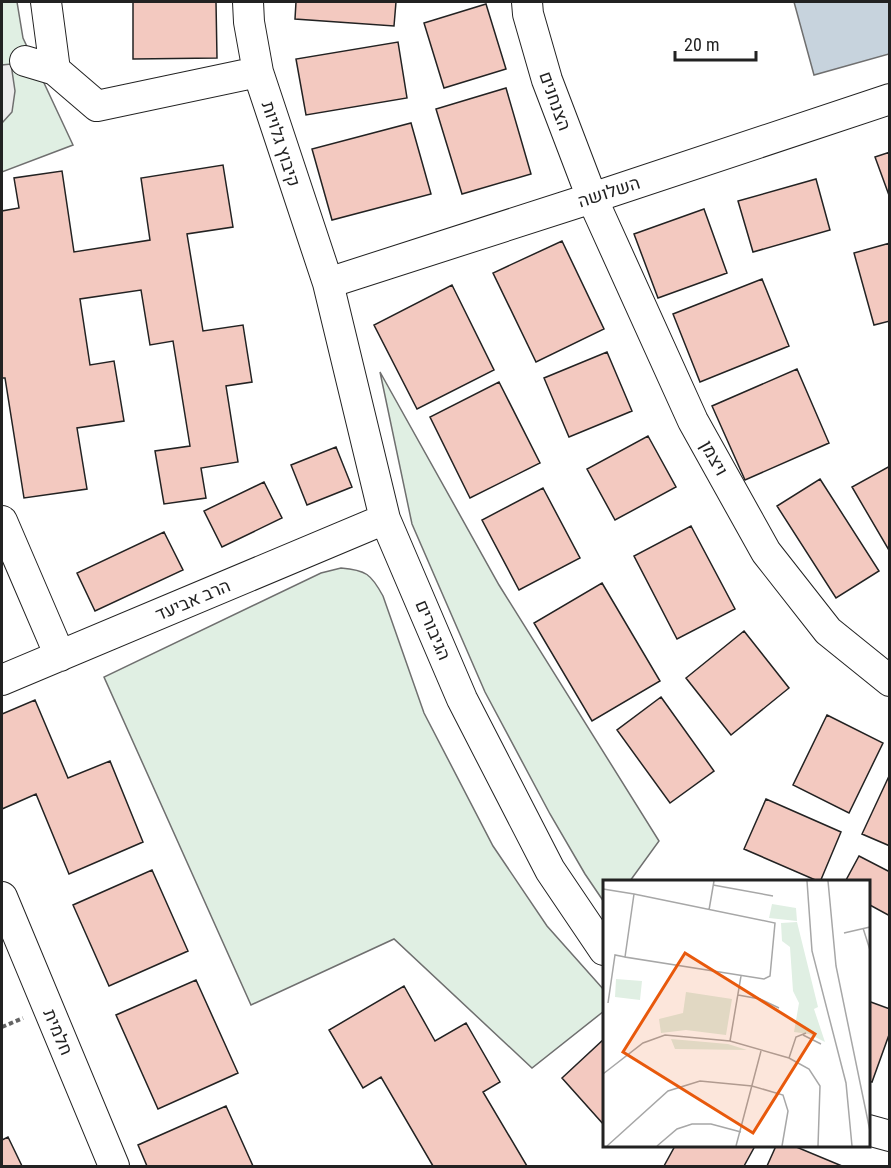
<svg xmlns="http://www.w3.org/2000/svg" width="891" height="1168" viewBox="0 0 891 1168" font-family="'Roboto Condensed',Heebo,sans-serif">
<style>
.green{fill:#e0efe3;stroke:#6f6f6f;stroke-width:1.5}
.parking{fill:#ededed;stroke:#6f6f6f;stroke-width:1.5}
.water{fill:#c7d3dd;stroke:#6f6f6f;stroke-width:1.5}
.building{fill:#f3c9c0;stroke:#222;stroke-width:1.5}
.lines{fill:none;stroke-linecap:round;stroke-linejoin:round}
.minor-casing{stroke:#222;stroke-width:32}
.path{stroke:#646464;stroke-width:4;stroke-dasharray:4.5 3;stroke-linecap:butt}
.minor{stroke:#fff;stroke-width:30}
.labels{text-anchor:middle;stroke-width:4.5;stroke-linejoin:round;paint-order:stroke}
.street-label{font-size:18px;fill:#222;stroke:#fff}
.inset-road{fill:none;stroke:#a7a7a7;stroke-width:1.5}
.view{fill:#e8590c;fill-opacity:0.15;stroke:#e8590c;stroke-width:3}
.inset-edge{fill:none;stroke:#222;stroke-width:3}
</style>
<rect width="100%" height="100%" fill="#fff"/>
<path class="green" d="M2,2h15l6,36 50,107 -71,27z
M380,372l119,213 160,256 -29,40 -26,1v20l-19,-28 -35,-60 -65,-122 -73,-168z
M341,568c25,2 30,6 42,28l41,117 69,133 54,80 57,64v21l-72,57 -138,-129 -143,66 -147,-328 217,-104z"/>
<path class="parking" d="M11,64l4,27 -3,21 -10,11v-58z"/>
<path class="water" d="M794,2h95v52l-75,21z"/>
<path class="building" d="M133,2h83l1,56 -84,1z
M296,2h100l-2,24 -99,-7z
M486,4l20,65 -62,19 -20,-65z
M398,42l9,56 -101,17 -10,-56z
M506,88l25,86 -69,20 -26,-85z
M411,123l20,71 -99,26 -20,-71z
M890,152v46l-15,-41z
M223,165l10,62 -46,7 16,97 40,-6 9,57 -26,4 12,76 -37,6 5,30 -42,6 -9,-53 35,-5 -17,-105 -23,4 -9,-55 -61,9 10,66 24,-4 10,60 -47,7 10,61 -63,9 -19,-120h-3v-167l17,-3 -5,-30 48,-7 12,81 76,-12 -9,-62z
M816,179l14,51 -77,22 -15,-51z
M704,209l23,64 -69,25 -24,-64z
M562,241l42,88 -68,33 -43,-89z
M890,243v78l-16,4 -20,-72z
M762,279l27,67 -89,36 -27,-68z
M452,285l42,85 -77,39 -43,-84z
M607,352l25,59 -63,26 -25,-59z
M797,369l32,74 -84,37 -33,-74z
M499,382l41,81 -70,35 -40,-81z
M648,436l28,51 -61,33 -28,-51z
M336,447l16,40 -45,18 -16,-40z
M890,466v86l-38,-65z
M820,479l59,92 -43,27 -59,-92z
M264,482l18,36 -60,29 -18,-36z
M543,488l37,70 -61,32 -37,-70z
M691,526l44,83 -58,30 -43,-83z
M164,532l19,38 -88,41 -18,-38z
M602,583l58,98 -68,40 -58,-98z
M744,631l45,57 -58,47 -45,-57z
M661,697l53,74 -44,32 -53,-73z
M35,700l33,78 42,-17 33,81 -74,32 -33,-80 -34,15v-95z
M827,715l56,28 -34,70 -56,-28z
M890,774v72l-28,-12z
M766,799l75,33 -21,50 -76,-33z
M859,856l31,16v44l-22,-12v-22h-23z
M152,870l36,81 -79,35 -36,-81z
M196,980l42,93 -80,36 -42,-94z
M404,986l31,55 31,-18 34,59 -17,10 44,74h-94l-52,-89 -18,11 -34,-58z
M868,1001l22,8v23l-18,50 -4,-1z
M604,1039v86l-42,-47z
M226,1106l27,60h-106l-9,-21z
M8,1137l14,29h-20v-26z
M675,1146h80l-11,20h-80z
M776,1146h18l48,20h-75z"/>
<g class="lines">
<g class="minor-casing">
<path id="minor" d="M46,2l9,68
M248,2l1,20 9,50 70,211 57,236 77,180 88,171 54,80
M527,2l1,12 19,66 45,118 101,223 73,131 62,79 62,50
M25,61l30,9 42,36 161,-34
M328,283l264,-85 298,-99
M2,521l58,135
M2,680l383,-161
M2,897l112,269
M868,1130l22,6"/>
</g>
<path class="path" d="M2,1027l21,-9"/>
<use href="#minor" class="minor"/>
</g>
<g class="labels">
<g class="street-label">
<text transform="translate(555 101) rotate(70)" y="6">הצנחנים</text>
<text transform="translate(281 144) rotate(72)" y="6">קיבוץ גלויות</text>
<text transform="translate(609 192) rotate(-18)" y="6">השלושה</text>
<text transform="translate(714 458) rotate(61)" y="6">ויצמן</text>
<text transform="translate(193 600) rotate(-23)" y="6">הרב אביעד</text>
<text transform="translate(433 630) rotate(67)" y="6">הגיבורים</text>
<text transform="translate(58 1032) rotate(67)" y="6">חלמית</text>
</g>
</g>
<g transform="translate(603 880)">
<rect width="267" height="267" fill="#fff"/>
<path d="M169,24l24,4 1,13 -28,-3zM194,42l21,85 -4,2 11,33 -16,-8 -15,-2 5,-29 -6,-12 -3,-44 -8,-6 -1,-18zM13,99l26,2 -2,19 -25,-3zM83,112l46,7 -6,36 -40,-5 -25,3 -2,-14 24,-6zM68,159l57,5 19,6 -72,-1z" fill="#e0efe3"/>
<path class="inset-road" d="M204,1l5,70 34,132 6,63M225,1l8,85 34,165M110,5l60,11M0,9l31,5 141,29 -5,53 -6,3 -139,-22 9,-63M106,30l5,-29M260,48l7,22M241,53l26,-6M135,115l22,4 19,9M5,123l7,-48 10,2M200,155l18,9M127,161l11,-65M186,178l7,-21 10,-4M0,194l40,-31 22,-8 65,6 59,17 20,11 11,17 -2,60M4,266l61,-55 32,-10 52,5 31,9 5,16 -6,35M54,266l20,-17 15,-5h19l30,8M133,266l25,-95"/>
<path class="view" d="M82,73l130,81 -62,99 -130,-81z"/>
<rect width="267" height="267" class="inset-edge"/>
</g>
<rect width="891" height="1168" fill="none" stroke="#222222" stroke-width="6"/>
<path d="M675 51v9h81v-9" fill="none" stroke="#222222" stroke-width="3"/>
<text x="684" y="51" font-size="18" fill="#222222" stroke="#ffffff" stroke-width="4.5" paint-order="stroke">20 m</text>
</svg>
